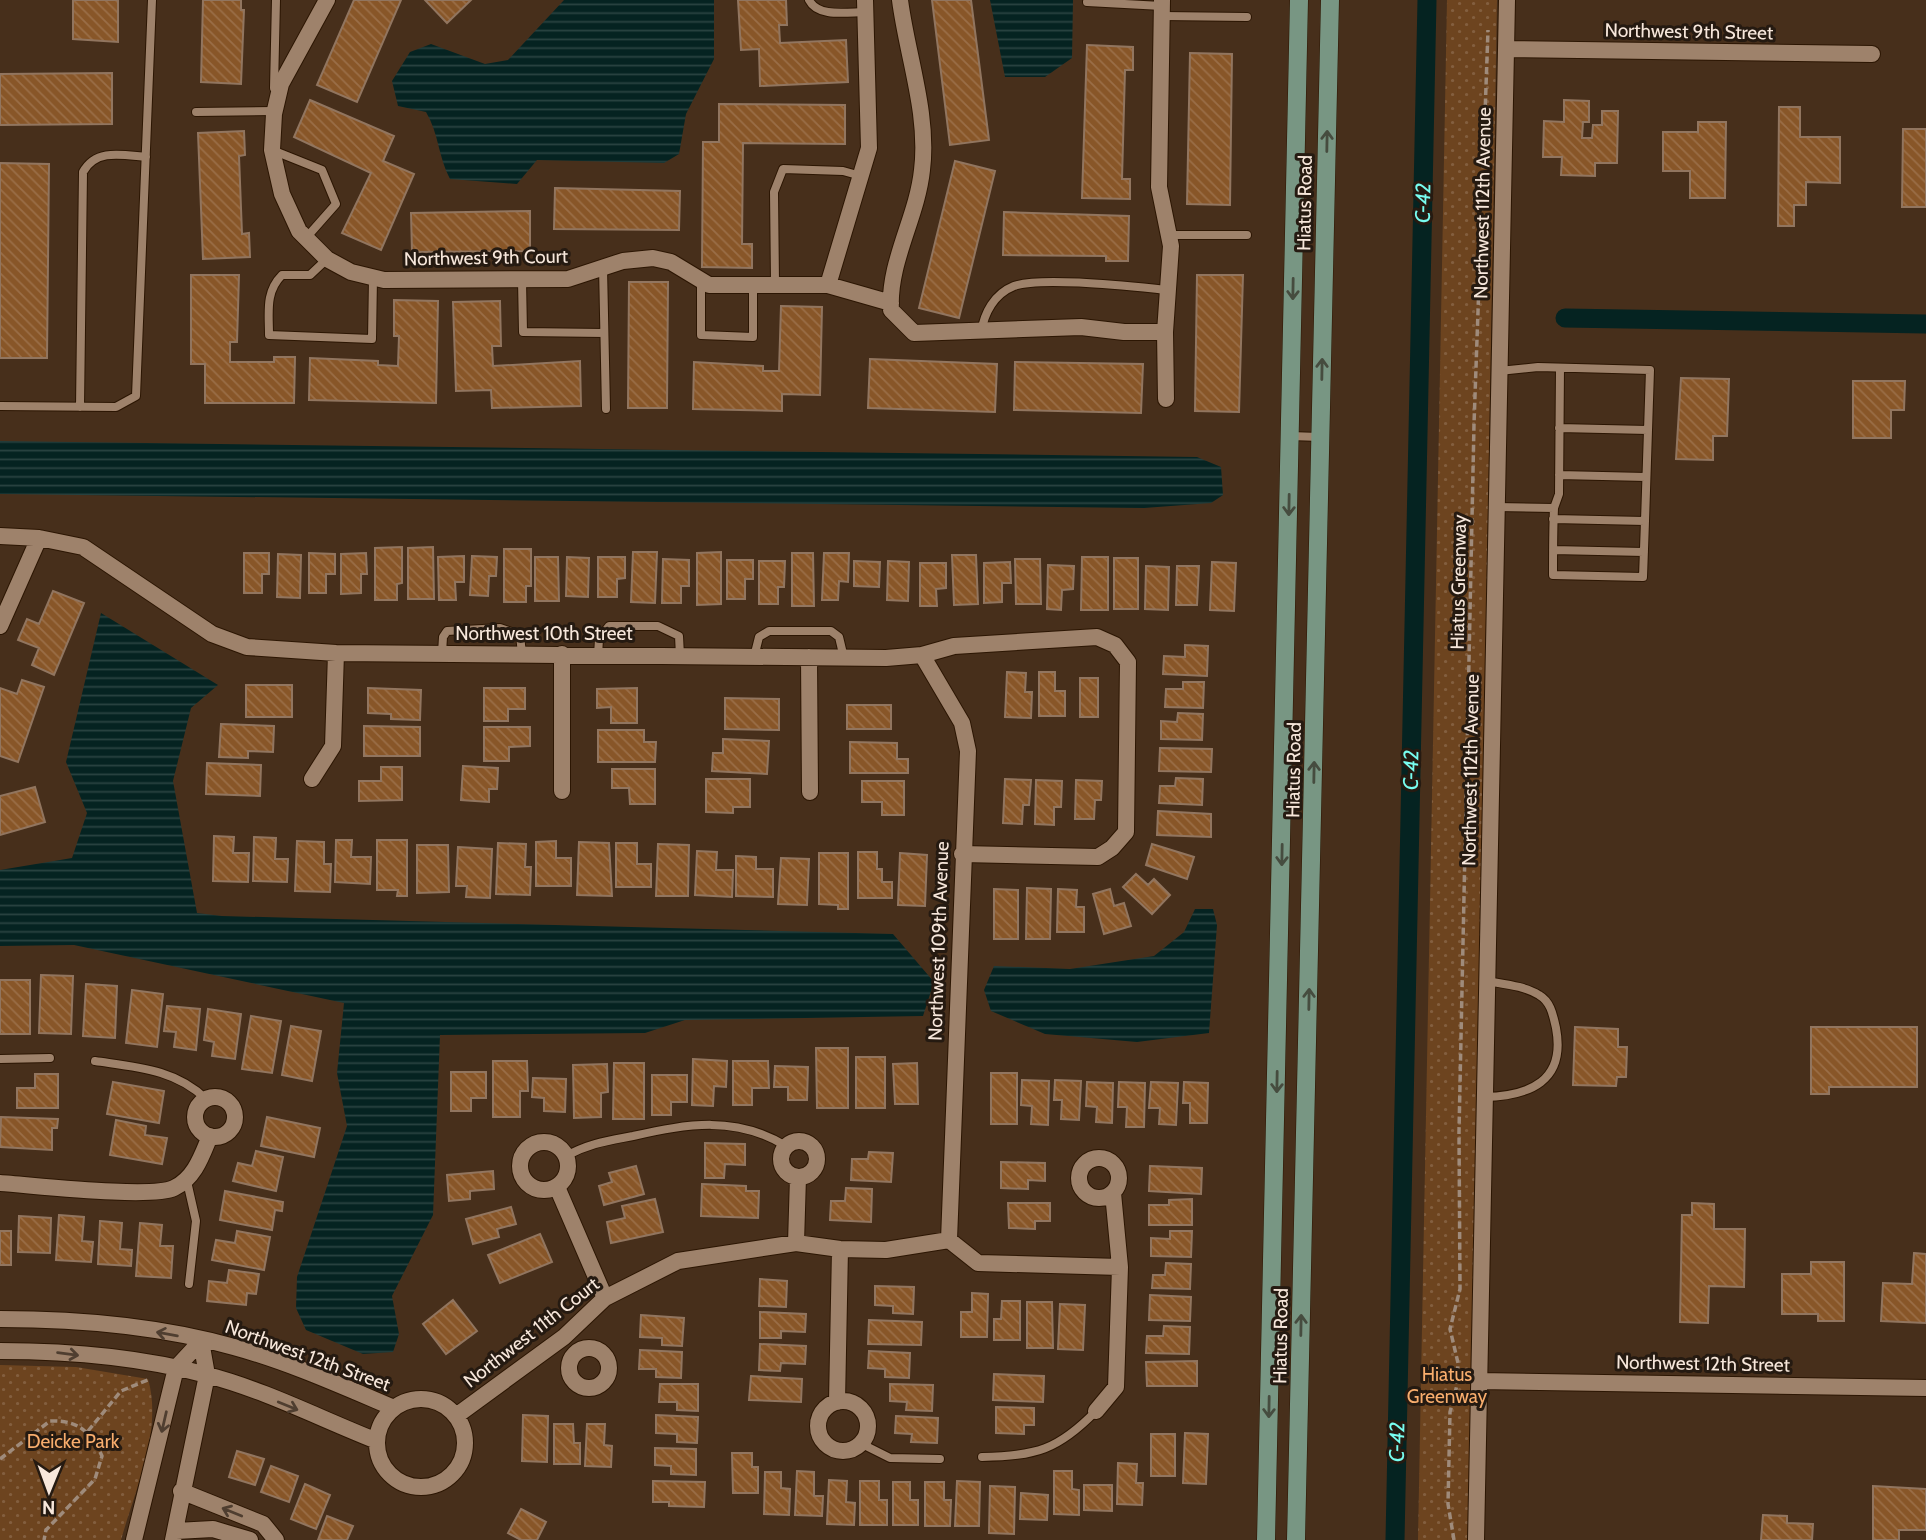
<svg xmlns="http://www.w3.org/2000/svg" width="1926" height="1540" viewBox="0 0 1926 1540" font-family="Cabin,sans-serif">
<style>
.park{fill:url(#park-dots)}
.water{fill:url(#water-rules)}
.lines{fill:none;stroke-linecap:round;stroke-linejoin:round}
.canal{stroke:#052321;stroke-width:19}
.building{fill:url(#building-back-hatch);stroke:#91755f;stroke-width:2}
.service-casing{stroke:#2c1603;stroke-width:10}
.minor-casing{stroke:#2c1603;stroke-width:18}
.secondary-casing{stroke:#2c1603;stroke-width:19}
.path{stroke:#9f8b7b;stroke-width:3.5;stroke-dasharray:7 3.5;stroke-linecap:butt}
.service{stroke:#9e826b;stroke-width:8}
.minor{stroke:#9e826b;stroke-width:16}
.secondary{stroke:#789683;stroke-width:18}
.oneway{stroke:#464c3f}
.oneway2{stroke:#4f3e30}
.labels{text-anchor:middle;stroke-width:6;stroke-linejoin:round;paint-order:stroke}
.street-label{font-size:19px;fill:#f7e7db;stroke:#251a11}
.park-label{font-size:19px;fill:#f8ad6d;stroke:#251a11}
.water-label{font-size:21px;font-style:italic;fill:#77fdf0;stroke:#251a11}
</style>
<defs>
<pattern id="park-dots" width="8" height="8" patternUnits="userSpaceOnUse" patternTransform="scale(1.75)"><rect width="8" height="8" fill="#6d441f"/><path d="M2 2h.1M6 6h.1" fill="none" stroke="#835f3f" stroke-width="1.8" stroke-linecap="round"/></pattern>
<pattern id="water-rules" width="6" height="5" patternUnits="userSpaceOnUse" patternTransform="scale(1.75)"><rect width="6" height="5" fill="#052321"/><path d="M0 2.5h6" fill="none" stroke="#2a4341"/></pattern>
<pattern id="building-back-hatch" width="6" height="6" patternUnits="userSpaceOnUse" patternTransform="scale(1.75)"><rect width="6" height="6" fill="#885628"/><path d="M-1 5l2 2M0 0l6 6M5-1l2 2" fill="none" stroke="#9a6e47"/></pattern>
</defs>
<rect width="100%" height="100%" fill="#472f1b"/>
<path class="park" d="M1447,0h50l-27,1540h-52z
M0,1365l76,2 72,12c15,51 -13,111 -27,161h-121z"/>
<path class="water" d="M564,0h150v59l-28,55 -7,40 -15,9 -127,-3 -20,24 -67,-5c-12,-23 -11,-45 -24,-67l-28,-6 -6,-25 18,-29 21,-8 54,20 23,-4z
M990,0h83l-1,58 -27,19h-40z
M0,441l1197,16 24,10 2,28 -12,8 -67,5 -1144,-14z
M101,613l117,72 -27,23 -18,73 24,132 25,3 671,18 41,48 -11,34 -238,4 -40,13 -205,2 -7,180 -41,81 7,38 -6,18 -30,2 -57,-24 -10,-22 1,-31 50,-151 -10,-53 7,-70 -270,-58 -74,1v-76l72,-12 15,-45 -21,-51z
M1195,909h18l4,16 -8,108 -72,9 -92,-8 -54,-23 -7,-21 10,-24 76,3 84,-13 30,-24z"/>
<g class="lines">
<path class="canal" d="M1565,318l361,6
M1395,1540l32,-1540"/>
</g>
<path class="building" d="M73,0h45v42l-45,-3z
M203,0h38v10h3l-3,74 -40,-2z
M354,0h47l-44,102 -40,-17z
M425,0h46l-24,23z
M738,0h48l1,25h-8l1,18 66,-3 2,42 -88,4 -1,-37 -18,1z
M932,0h39l18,140 -39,5z
M1087,45l46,2v23h-8l-3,109h8v20l-48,-1z
M1190,53l42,1 -2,151 -43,-1z
M112,73v51l-112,1v-51z
M310,100l84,36 -11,25 31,13 -33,76 -39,-17 29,-60 -77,-36z
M1564,100l25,1v21h-6l-1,16h10l1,-13h9v-14h16l-1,52h-22v13l-34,-1 1,-18h-19l1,-36 20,1z
M719,104l126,1v39l-102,-1 -1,101h10v24l-50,-1 1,-125h16z
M1779,107h21v30h40v46l-34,-1v23h-12v21h-16z
M1698,122h28l-1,76h-35v-27h-27v-39h35z
M1903,129h23v78h-24z
M244,131l1,24 -6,1 3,78 7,-1 1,24 -47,2 -5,-126z
M955,161l40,10 -36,147 -40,-10z
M0,163l49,1 -2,194h-47z
M555,188l125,3 -1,39 -125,-1z
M530,211v40l-118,1 -1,-39z
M1004,212l125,4 -1,45h-22v-5l-103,-1z
M191,275h48l-2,67h-7v20h44v-5h21l-1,46h-89v-39h-14z
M1197,275h46l-4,137 -44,-1z
M629,282h39l-1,126h-39z
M394,300l44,1 -2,102 -127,-3 1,-42 68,3v4l20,1 1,-30h-5z
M500,301l1,45h-9l1,20 87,-5 1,45 -89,2 -1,-18 -35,1 -3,-89z
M781,306l41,1 -2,88 -38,-1v17l-89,-2 1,-47 69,4v5h16z
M870,359l127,5 -2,48 -127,-4z
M1015,362l128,2 -2,49 -127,-3z
M1681,378l48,1 -2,57h-14v24l-37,-1z
M1853,381h52l-1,29h-13v28h-38z
M402,547v36l-5,1v16h-22v-52z
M433,547l1,52h-26v-51z
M504,549h27v37h-5v16h-22z
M633,552h24l-2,51 -24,-1z
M721,552v52l-24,1v-52z
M244,553h25v21h-7v19h-18z
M309,553l26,1v20h-9v19h-17z
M366,553l1,21h-6v19l-20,1v-40z
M792,553h21l1,53h-22z
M824,553h25l-1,29 -9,-1 -1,19h-16z
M278,554l23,1 -1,43 -23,-1z
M952,555h24l2,49 -24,1z
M464,556v26h-9l1,18h-17l-1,-43z
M472,556l25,1 -1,19h-7l-1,20 -18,-1z
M535,557h23l1,44h-24z
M567,557l22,1 -1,39 -22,-1z
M598,557h27v21l-8,1v18h-19z
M1082,557h26v53h-27z
M1114,558h24v51h-24z
M663,559l26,1v26h-8v17h-19z
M1015,559h25l1,45h-25z
M727,560h26v19h-8v20h-18z
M759,561h26l-1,26h-6v17h-19z
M854,561l26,1 -1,25 -25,-1z
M888,561l21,1 -1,39 -21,-1z
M1010,562l1,21h-9v19l-18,1v-40z
M1212,562l24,1 -2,48 -24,-1z
M920,563h26v25l-10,1 1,17h-17z
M1048,565l26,1 -1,23 -11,1 -1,20 -14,-1z
M1146,566l23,1 -1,43 -23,-1z
M1177,566h22l-2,39h-21z
M53,591l31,12 -30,72 -22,-10 7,-17 -21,-8 9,-21 12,5z
M1185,645l23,1 -1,30 -44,-2 1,-18 21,1z
M1007,672l19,1 -1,19h7l-1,26 -26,-1z
M1039,672h16v19h10v25h-26z
M1080,678h18v39h-18z
M22,680l22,7 -26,75 -18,-6v-68l17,6z
M1183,682h21l-1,26 -38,-1 1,-18h17z
M246,685h46v32h-46z
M368,688l53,2 -1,30 -29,-1v-5l-23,-1z
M484,688h41v21h-17v12h-24z
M637,688v35h-26v-16l-14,1v-19z
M725,698l54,1v31l-54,-1z
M847,705h44v24h-44z
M1178,713l25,1 -1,26 -41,-1v-18l16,1z
M221,724l53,2 -1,26 -25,-1v7l-29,-1z
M364,726l56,1v29h-56z
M484,727h46v19l-21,1v14h-25z
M598,730h46v12h12l-1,20h-57z
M723,739l46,2 -2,33 -55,-3 1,-18h10z
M850,742l47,1v16h11v14h-58z
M1160,748l52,1 -1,23 -52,-1z
M207,763l54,2 -1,31 -54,-2z
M463,766l35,2 -1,21h-8v13l-28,-2z
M381,767h21v33l-43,1v-20h22z
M612,769h43v35h-25l-1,-16h-17z
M1176,778l27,1 -1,26 -43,-2 1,-17h15z
M706,779h44v28h-17v6l-27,-1z
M1005,779l26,1 -2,25h-6l-1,19 -19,-1z
M1036,780l26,1 -1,26h-7v18l-19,-1z
M1076,780l26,1 -1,19h-6l-1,19h-19z
M862,781h42v34h-22v-13h-20z
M35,787l10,35 -45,13v-39z
M1158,811l53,3v23l-54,-2z
M214,836l20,1 -1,16h16l-1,29 -35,-1z
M254,837l22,1 -1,21h13l-1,23 -34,-1z
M336,840h16l-1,17h20l-1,27 -35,-2z
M377,840h30v56h-10l1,-6h-21z
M297,841l27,1v22h7l-1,28 -35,-1z
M556,841v17h15v28h-35v-44z
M579,842l30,1 3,53 -35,-1z
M498,843l28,1 -1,23h6l-1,28 -34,-1z
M616,843h21v21h14v23h-35z
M658,844l31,1 -1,51h-32z
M1152,844l42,13 -7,22 -41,-14z
M417,845h31l1,47 -32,1z
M458,847l34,2 -2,49 -24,-1 1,-11h-11z
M697,851l20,1 -1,18h17l-1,27 -37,-2z
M858,852h19v17h5v13h10v16h-34z
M819,853h29v56h-10v-4l-19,-1z
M900,853l27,2 -2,51 -27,-1z
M736,856l20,1v12h17v28l-37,-1z
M781,858l28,1 -2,46 -29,-1z
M1136,874l12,11 6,-6 16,16 -18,19 -29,-27z
M1027,888l24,1 -1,50h-24z
M994,889l24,1v49h-24z
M1058,889l19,1 -1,17h8v25h-27z
M1110,889l4,17 10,-3 7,23 -27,8 -11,-40z
M41,975l32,1 -2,58 -32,-1z
M0,980h30v54h-30z
M86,984l31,2 -2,52 -32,-2z
M132,990l31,4 -6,53 -31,-4z
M167,1006l33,3 -4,41 -22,-3 2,-15 -12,-1z
M208,1009l33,5 -6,45 -23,-3 2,-14 -10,-2z
M251,1016l30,5 -9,52 -30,-4z
M291,1026l30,5 -9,50 -30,-6z
M1575,1027l43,2v18h9l-1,30h-9l-1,9 -43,-1z
M1811,1027h106v60h-88v7h-18z
M816,1048h32v60h-31z
M856,1057h29v51h-29z
M693,1059l34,2 -1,26 -12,-1 -1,20 -21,-1z
M493,1061h34l1,30h-8v26h-27z
M733,1061h35l1,27h-17v17h-19z
M614,1063h30v56h-31z
M917,1063l1,41h-23l-2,-40z
M607,1064l1,28 -7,1v24l-27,1 -1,-53z
M775,1066l33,1 -1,33h-19v-13h-14z
M451,1072h35v26h-15v13h-20z
M991,1073h26v51h-26z
M35,1074h23v34h-41v-20h18z
M652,1075h35v27h-16v13h-19z
M533,1078l33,1 -1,33 -21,-1v-13l-12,-1z
M1022,1080l27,1 -1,44 -17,-1 1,-18 -11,-1z
M1055,1080l26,1 -2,39 -18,-1 1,-19h-8z
M113,1082l51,9 -5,32 -52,-9z
M1087,1082l26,1 -1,40 -16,-1 1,-15 -11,-1z
M1119,1082l26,1 -1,44h-18l1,-20h-9z
M1151,1082l27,1 -2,42 -17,-1 1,-16h-11z
M1184,1082l24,1 -1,40h-17v-20h-7z
M1,1117l57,2 -1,9h-5v22l-52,-3z
M267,1117l53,11 -6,29 -53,-11z
M116,1120l30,6 -1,9 22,3 -5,26 -52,-9z
M705,1143l40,1v21l-20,-1 -1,14h-19z
M256,1151l27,6 -7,34 -43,-10 5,-18 14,3z
M869,1152l24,1 -2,29 -40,-2 1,-21h16z
M1001,1162l44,1v18l-17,-1v9l-27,-1z
M636,1166l8,28 -40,11 -5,-19 13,-4 -3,-9z
M1150,1166l52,2 -1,26 -52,-3z
M493,1171l1,18 -24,2v8l-21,2 -2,-26z
M702,1184l44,2v5h13l-1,27 -57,-2z
M846,1188l26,1 -1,33 -41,-2 1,-19h14z
M225,1191l58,11 -1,9 -7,-1 -3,20 -52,-10z
M655,1199l8,33 -52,11 -4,-21 18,-4 -3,-12z
M1192,1199v26h-43v-20h20v-5z
M1008,1203h42v18h-15v8l-26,-1z
M1692,1203l22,1v25h31l-1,58 -35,-1 -1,37 -28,-1 2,-107h10z
M511,1207l5,17 -19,5 2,8 -26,7 -7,-25z
M59,1215l25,2 -2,24 11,1 -2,20 -35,-2z
M19,1216l32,2 -1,35 -32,-1z
M100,1221l22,2 -2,26 12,1 -1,16 -33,-2z
M140,1223l22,2 -2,21h13l-2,32 -35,-2z
M0,1231h11v34h-11z
M237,1231l33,6 -6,33 -52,-10 4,-20 19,3z
M1170,1231h22l-1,26 -40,-1v-18l19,1z
M540,1234l12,28 -52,21 -12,-28z
M1914,1253l12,1v69l-45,-2 2,-38 29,1z
M1811,1262h33v59h-26v-7h-36v-40h29z
M1166,1263l25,1 -1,25 -38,-1 1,-13h12z
M229,1270l30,4 -3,20 -9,-1 -1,12 -39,-4 2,-20 18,2z
M760,1279l27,2 -1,26 -27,-1z
M875,1286l39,1 -1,27 -20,-1v-7l-18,-1z
M972,1293l16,1 -1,43h-26v-25h11z
M1150,1295l41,2 -1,24 -41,-1z
M453,1300l24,31 -31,23 -23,-30z
M1002,1301h18v39h-26v-21h7z
M1027,1302h25l1,46h-26z
M1060,1304l25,1 -2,45 -25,-1z
M760,1312l46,2 -1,18 -24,-1v7h-21z
M641,1315l43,3 -2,28 -20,-1v-7l-22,-1z
M869,1320l53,2 -1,23 -53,-1z
M1164,1326l26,1 -1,27 -43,-1 1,-17h16z
M760,1344l46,2 -1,18 -24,-1 -1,8 -21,-1z
M640,1350l42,2 -1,26 -25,-1v-8h-17z
M869,1351l41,2 -1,25 -24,-1v-8l-17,-1z
M1197,1361v25h-50l-1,-24z
M994,1374l50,2 -1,26 -50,-2z
M751,1376l51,3 -1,23 -52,-2z
M660,1384h38v27l-21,-1v-8h-18z
M890,1384l43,1 -1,26 -26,-1 1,-8 -17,-1z
M996,1407l38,1v17h-10v9l-28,-1z
M523,1415l25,1 -1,46 -25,-1z
M656,1415l42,2 -1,26 -20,-1v-8l-21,-1z
M896,1416l42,2 -1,25 -26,-1 1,-8 -17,-1z
M554,1424h19l1,19h6v21h-26z
M587,1424h18l-1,21 8,1 -1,21 -26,-1z
M1185,1433l23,1 -2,50 -23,-1z
M1151,1434h24v42h-24z
M655,1448l41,1v26l-25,-1v-8l-16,-1z
M237,1451l27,8 -9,26 -26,-8z
M732,1453h20v14h6v26h-25z
M1118,1463l19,1 -1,19h7l-1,22 -25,-1z
M271,1466l27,10 -9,26 -28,-10z
M797,1471l17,1v24h9l-1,20 -27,-1z
M1054,1471h18v18l7,1v25l-25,-1z
M765,1472h16v16l9,1 -1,26 -25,-1z
M829,1480l18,1 -1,21 9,1 -1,22 -27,-1z
M653,1481l52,1 -1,25 -35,-1v-4h-16z
M860,1481h19v19h8v25h-27z
M957,1481l23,1 -1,44h-24z
M893,1482h17v18h8v25h-25z
M925,1482h19v18h7l-1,26h-25z
M305,1484l25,11 -14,34 -25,-10z
M1084,1485h28v26l-28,-1z
M990,1486l25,1 -1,47 -25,-1z
M1873,1486l53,3v41h-27v10h-26z
M1021,1493l27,2 -1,25 -27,-1z
M521,1509l25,13 -9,18h-16l-13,-7z
M1763,1515l24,1v7l26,1 -1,16h-51z
M327,1516l26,10 -6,14h-29z"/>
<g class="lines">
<g class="service-casing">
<path id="service" d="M809,0c9,18 39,12 57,12
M1087,2l75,4
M1162,16l85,1
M274,88l2,-88
M196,112l78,-1
M272,150l50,20 14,34 -30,34
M1168,235h79
M327,259l-17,16h-28c-17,17 -13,37 -13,60l103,4 1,-61
M603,267l3,142
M522,280l1,52 81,1
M701,280v55l52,2v-54
M775,282l-1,-90 9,-23 60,2 18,5
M981,333c3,-20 13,-39 33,-47 27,-10 122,1 154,4
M1499,371l39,-4 112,3 -5,151
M0,406l116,1 20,-11 16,-396
M80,407l3,-235c13,-24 40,-17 63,-15
M1559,428l89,2
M1290,436l30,1
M1559,475l87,2
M1496,507l58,1c-1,23 -1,45 -1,67l90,2 2,-56 -92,-2
M1554,508l5,-14 1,-126
M1553,550l91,2
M442,653l1,-16 4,-6 53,-3 20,7 2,19
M598,655l1,-16 10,-13h49l21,10 1,20
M754,657l5,-20 10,-6h62l8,6 5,21
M0,1059l50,-1
M95,1061c41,6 80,8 111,38
M1484,1097c46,-1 82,-16 72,-69 -3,-13 -5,-26 -17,-33 -14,-9 -36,-11 -52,-14
M566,1156c24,-13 41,-15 67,-20 55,-12 102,-21 153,10
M186,1177l10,44 -7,63
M862,1444l28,14 50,1
M982,1457c54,-1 76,-7 114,-46"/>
</g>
<g class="minor-casing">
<path id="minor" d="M327,0l-46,84 -7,30 -2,36 10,44 17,37 28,28 24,13 33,8 184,-1 55,-18 30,-3 18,4 38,23h119l63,18
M900,0c7,55 29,114 22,170 -5,48 -34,92 -31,140l23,23 167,-6 43,5h41
M1162,0l-3,187 12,59 -6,86 1,67
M1506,49l366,5
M828,285l41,-137 -4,-148
M0,536l39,2 44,9 129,87 35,13 89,6 550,5 36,-3 32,-9 143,-9 18,8 13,17 -2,170 -14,16 -14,9 -136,-3
M0,626l39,-88
M922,655l40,68 6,28 -19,489
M809,657l1,135
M312,779l21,-33 3,-93
M562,791v-137
M195 1117a20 20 0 1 1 40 0a20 20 0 1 1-40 0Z
M781 1159a18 18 0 1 1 36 0a18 18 0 1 1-36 0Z
M520 1166a24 24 0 1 1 48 0a24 24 0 1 1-48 0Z
M1079 1178a20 20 0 1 1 40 0a20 20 0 1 1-40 0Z
M0,1183c32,2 151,16 174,5 21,-10 28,-33 36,-52
M557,1187l48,111
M796,1243l2,-66
M0,1319c77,0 160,7 234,28 55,15 108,39 160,61
M569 1368a20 20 0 1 1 40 0a20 20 0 1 1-40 0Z
M0,1351c68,0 141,6 207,24 58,15 114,44 170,66
M1479,1381l447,7
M377 1443a44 44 0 1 1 88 0a44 44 0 1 1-88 0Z
M818 1426a25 25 0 1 1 50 0a25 25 0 1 1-50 0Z
M837,1402l3,-153
M1096,1411l20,-24 4,-120 -7,-74
M456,1416l108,-79 41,-39 73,-37 118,-18 44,6 46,1 63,-10 29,23 142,4
M181,1491l82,33 13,16
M176,1531l37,-2 37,11
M134,1540l42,-172 25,-27
M173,1540l34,-165 -6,-34
M1476,1540l31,-1540"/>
</g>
<g class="secondary-casing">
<path id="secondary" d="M1266,1540l33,-1540
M1296,1540l34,-1540"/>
</g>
<path class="path" d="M88,1431l33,-40 29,-12
M0,1459l50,-38c28,-1 40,10 52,35l-7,23 -49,51 -2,10
M1454,1540l-6,-36 2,-92 7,-27 1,-22 -8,-34 10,-40 -1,-157 15,-708 14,-394"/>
<use href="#service" class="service"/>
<use href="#minor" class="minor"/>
<use href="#secondary" class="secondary"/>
</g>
<defs><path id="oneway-shaft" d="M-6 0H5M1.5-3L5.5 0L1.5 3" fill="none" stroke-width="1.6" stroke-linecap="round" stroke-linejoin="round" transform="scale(1.75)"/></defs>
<g class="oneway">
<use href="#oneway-shaft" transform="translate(1327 141) rotate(-89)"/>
<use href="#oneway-shaft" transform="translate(1293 289) rotate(91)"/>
<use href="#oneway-shaft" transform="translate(1322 369) rotate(-89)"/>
<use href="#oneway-shaft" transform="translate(1289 505) rotate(91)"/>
<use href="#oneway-shaft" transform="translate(1314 772) rotate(-89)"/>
<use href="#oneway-shaft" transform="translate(1282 855) rotate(91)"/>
<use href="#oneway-shaft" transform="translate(1309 999) rotate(-89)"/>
<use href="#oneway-shaft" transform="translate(1277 1082) rotate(91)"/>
<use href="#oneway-shaft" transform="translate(1301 1325) rotate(-89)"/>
<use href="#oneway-shaft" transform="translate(1269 1407) rotate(91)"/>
</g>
<g class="oneway2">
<use href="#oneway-shaft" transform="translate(167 1334) rotate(-170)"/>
<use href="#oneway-shaft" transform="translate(68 1354) rotate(7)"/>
<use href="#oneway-shaft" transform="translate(288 1406) rotate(22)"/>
<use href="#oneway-shaft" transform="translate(164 1422) rotate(103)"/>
<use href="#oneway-shaft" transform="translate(232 1512) rotate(-158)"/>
</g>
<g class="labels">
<g class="street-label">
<text transform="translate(1689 31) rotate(1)" y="7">Northwest 9th Street</text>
<text transform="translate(1304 203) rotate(-89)" y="7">Hiatus Road</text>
<text transform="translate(1482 203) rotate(-89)" y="7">Northwest 112th Avenue</text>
<text transform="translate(486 257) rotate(-1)" y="7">Northwest 9th Court</text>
<text transform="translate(1458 582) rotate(-89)" y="7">Hiatus Greenway</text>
<text x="544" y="640">Northwest 10th Street</text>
<text transform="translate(1293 770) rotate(-89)" y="7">Hiatus Road</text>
<text transform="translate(1470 770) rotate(-89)" y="7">Northwest 112th Avenue</text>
<text transform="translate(938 941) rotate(-88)" y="7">Northwest 109th Avenue</text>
<text transform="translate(531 1332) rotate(-38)" y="7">Northwest 11th Court</text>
<text transform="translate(1280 1336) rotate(-89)" y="7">Hiatus Road</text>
<text transform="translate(308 1355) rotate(20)" y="7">Northwest 12th Street</text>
<text transform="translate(1703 1363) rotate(1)" y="7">Northwest 12th Street</text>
</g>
<g class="park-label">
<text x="1447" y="1381">Hiatus<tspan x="1447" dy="22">Greenway</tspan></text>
<text x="73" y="1448">Deicke Park</text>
</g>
<g class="water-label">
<text transform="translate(1423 203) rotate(-89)" y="7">C-42</text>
<text transform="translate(1411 770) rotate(-89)" y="7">C-42</text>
<text transform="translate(1397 1442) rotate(-89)" y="7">C-42</text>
</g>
</g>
<g transform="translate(49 1491) rotate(181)" stroke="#251a11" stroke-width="5" paint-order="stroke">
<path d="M0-5L12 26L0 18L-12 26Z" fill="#f7e7db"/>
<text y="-10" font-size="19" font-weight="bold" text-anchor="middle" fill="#f7e7db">N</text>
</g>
</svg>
